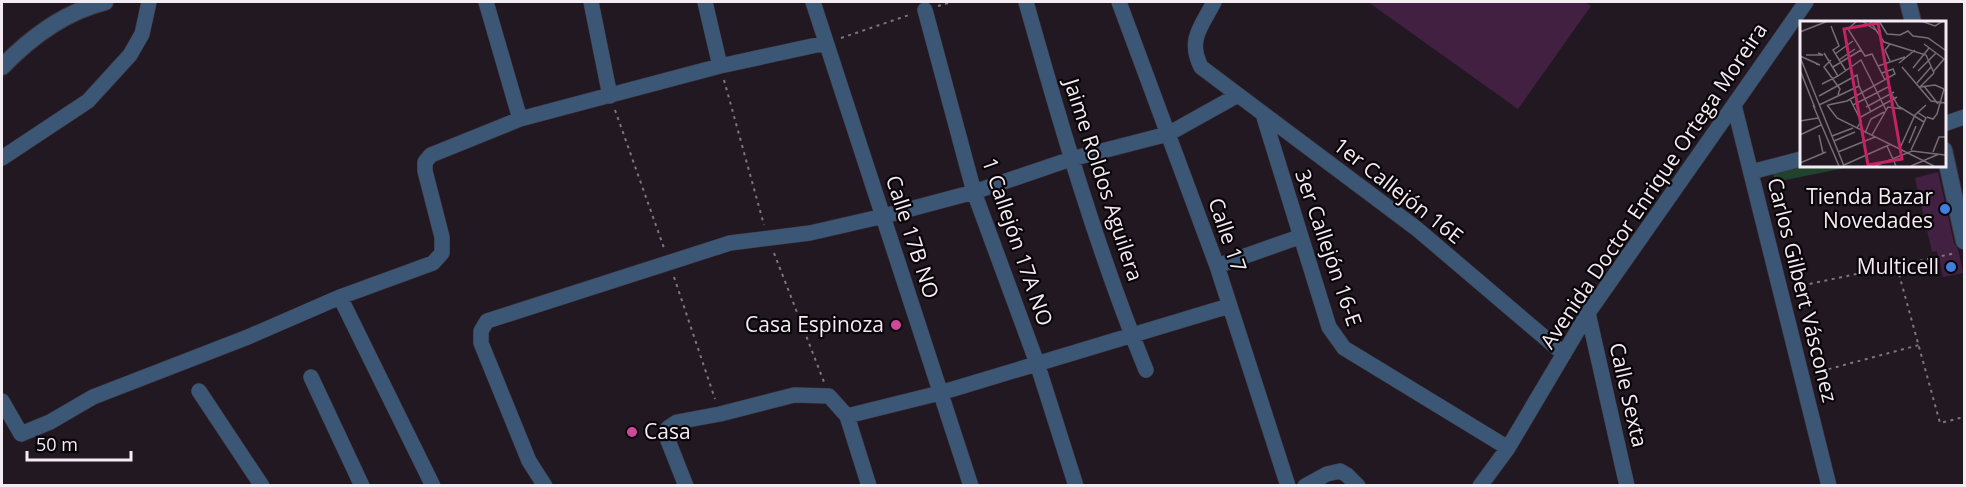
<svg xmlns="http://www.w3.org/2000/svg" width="1966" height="487" viewBox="0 0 1966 487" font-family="'Open Sans',sans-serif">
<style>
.green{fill:#21422d}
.building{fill:#412042}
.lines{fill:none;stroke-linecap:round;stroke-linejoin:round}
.minor-casing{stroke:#3f363f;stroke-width:16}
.tertiary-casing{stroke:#3f363f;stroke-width:18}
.path{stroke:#7e757e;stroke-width:2;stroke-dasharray:3 4.5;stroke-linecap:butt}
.minor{stroke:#3b5775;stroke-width:15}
.tertiary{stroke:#3b5775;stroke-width:16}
.shop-dot{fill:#3f7fe0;stroke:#090509;stroke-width:2}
.hotel-dot{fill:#d1479c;stroke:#090509;stroke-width:2}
.labels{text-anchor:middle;stroke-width:4.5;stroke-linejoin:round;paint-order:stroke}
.street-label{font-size:21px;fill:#f3ecf3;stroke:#090509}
.poi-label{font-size:21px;fill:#f3ecf3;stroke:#090509;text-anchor:end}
.inset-road{fill:none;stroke:#766d76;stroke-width:1.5}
.view{fill:#c42363;fill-opacity:0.15;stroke:#c42363;stroke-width:3}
.inset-edge{fill:none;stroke:#f3ecf3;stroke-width:3}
</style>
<rect width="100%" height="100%" fill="#221822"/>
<path class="green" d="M1770,161l31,4h43l1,3 -70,14z"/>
<path class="building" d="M1368,2h217l6,4 -73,103z
M1938,172l16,71 4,6 5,24 -20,4 -6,-26 -5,1 -17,-74z"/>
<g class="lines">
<g class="minor-casing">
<path id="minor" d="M486,2l34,117
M591,2l19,94
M705,2l15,64
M813,2l158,484
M1026,2c35,124 71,248 120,368
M1119,2l98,264 71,220
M1214,2c-12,24 -27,37 -13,65l216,162 147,125
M925,10l49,182 63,171 39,123
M1734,105l95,381
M1263,114l66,213 15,21 164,100
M1944,124l20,-7
M2,158l86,-57 42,-46 12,-21 7,-32
M1751,172l50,-13
M1217,266l82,-29
M340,297l93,189
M1588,313l39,173
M311,377l51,109
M199,391l63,95
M2,401l19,33 29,-12 43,-25 155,-60 92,-40 93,-34 9,-10v-16l-17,-66v-9l6,-7 89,-36 200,-53 106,-23
M847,416l93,-23 289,-87
M545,486l-16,-25 -48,-118v-12l6,-10 243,-78 80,-10 74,-17 90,-24 97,-33 97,-25 70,-39
M686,486l-19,-48 1,-10 9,-6 43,-8 74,-19 35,1 18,20 22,70
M1305,486l22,-12 13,-3 7,4 11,11
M1480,486l28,-38 80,-135 218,-311"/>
</g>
<g class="tertiary-casing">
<path id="tertiary" d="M1908,2l5,20
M2,67c29,-30 62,-55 103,-65
M1944,150l20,91"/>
</g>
<path class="path" d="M938,6l14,-4
M841,38l71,-24
M724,80l40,145
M615,110l49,138
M774,253l50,129
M1897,267l43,156 24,-6
M674,277l41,122
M1795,287l161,-34
M1814,373l105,-28"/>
<use href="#minor" class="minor"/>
<use href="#tertiary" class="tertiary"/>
</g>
<g class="shop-dot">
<circle cx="1945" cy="209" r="6"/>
<circle cx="1951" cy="267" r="6"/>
</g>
<g class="hotel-dot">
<circle cx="896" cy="325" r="6"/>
<circle cx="632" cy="432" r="6"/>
</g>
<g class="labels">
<g class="street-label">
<text transform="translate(1103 180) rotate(72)" y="7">Jaime Roldos Aguilera</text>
<text transform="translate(1654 186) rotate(-56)" y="7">Avenida Doctor Enrique Ortega Moreira</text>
<text transform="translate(1398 191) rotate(38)" y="7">1er Callejón 16E</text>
<text transform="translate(1227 235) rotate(71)" y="7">Calle 17</text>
<text transform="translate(912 237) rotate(72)" y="7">Calle 17B NO</text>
<text transform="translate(1017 242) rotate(71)" y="7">1 Callejón 17A NO</text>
<text transform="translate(1328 248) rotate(71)" y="7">3er Callejón 16-E</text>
<text transform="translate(1802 290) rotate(76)" y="7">Carlos Gilbert Vásconez</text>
<text transform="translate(1628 395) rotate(77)" y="7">Calle Sexta</text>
</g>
<g class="poi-label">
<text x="1933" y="204">Tienda Bazar<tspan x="1933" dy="24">Novedades</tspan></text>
<text x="1939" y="274">Multicell</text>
<text x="884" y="332">Casa Espinoza</text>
<text x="644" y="439" text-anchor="start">Casa</text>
</g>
</g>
<g transform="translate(1800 21)">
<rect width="146" height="146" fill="#221822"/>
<path class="inset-road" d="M57,0l-9,8 17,27 7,-2 13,26M62,0l18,12M70,0l14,21 42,13 8,18M79,0l8,13 13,1 8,-4 5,5 15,2 17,12M121,0l14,5 8,-5M31,5l8,20 -6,4 13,21M0,11l28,-11M124,23l20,15 -11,13M35,33l18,-13M6,34h17l-5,-2M0,35l20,9 -4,-1M0,36l44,109M31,39l-7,7 16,22 -2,6M39,39l16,-11M90,40l-5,-11 5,-6M99,42l16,-13M78,45l27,-9M33,46l28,-17M102,46l29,34 14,2M113,47l16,-20M0,49l15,38M118,50l18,-18M38,55l23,-16 25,50M117,62l14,-16M22,63l16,-8 -14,-23M59,65l12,26M124,65l14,18M120,66l15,-2 9,4M120,66l14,-14M91,72l7,13 26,16M19,75l38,-21 2,11 -40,19M50,78l11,22 -4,7M13,84l26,61M27,84l10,13 97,48M28,84l19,-4 48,-27 -2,-5 -11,4M53,84l35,-18M66,86l28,-15M127,96l6,2 4,-5 7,-25M59,97l38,-21M0,100l18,-3M65,112l6,-14 13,-7M0,114l21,-10M19,114l4,18M72,114l16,-28 15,2M32,115l21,-8M34,120l21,-9M109,122l7,-17M87,125l9,20M100,127l15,-33 11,-10M111,129l15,-32 -9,-6M38,131l37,-15M133,131l6,-15h6M0,142l26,-11M44,144l47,-21M75,145l37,-15 33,4M111,145l28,-12"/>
<path class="view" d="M78,2l24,136 -34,6 -24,-136z"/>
<rect width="146" height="146" class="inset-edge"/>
</g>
<rect width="1966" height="487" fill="none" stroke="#f3ecf3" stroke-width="6"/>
<path d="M27 451v9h104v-9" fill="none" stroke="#f3ecf3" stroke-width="3"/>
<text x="36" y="451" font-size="18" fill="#f3ecf3" stroke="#090509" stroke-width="4.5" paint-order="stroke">50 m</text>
</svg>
